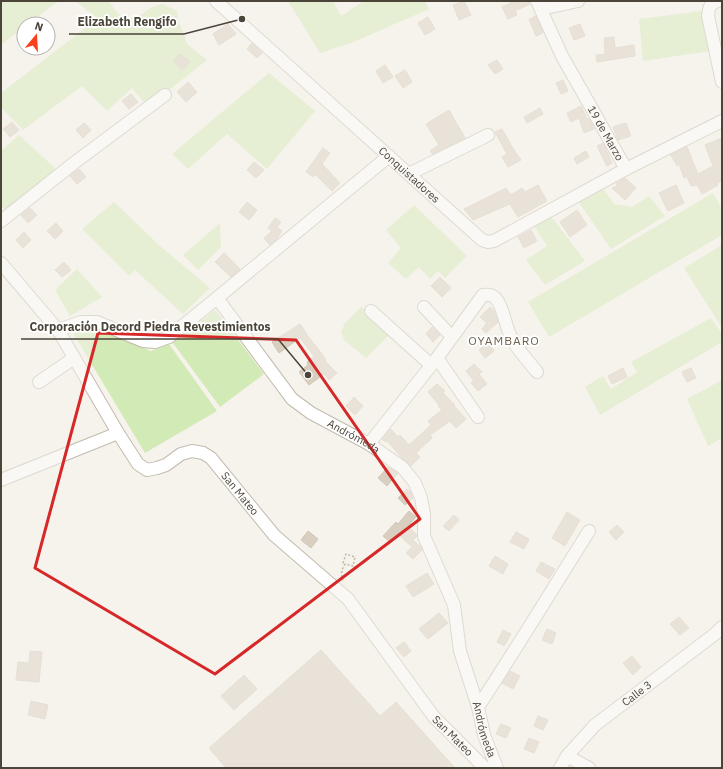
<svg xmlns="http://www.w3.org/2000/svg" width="723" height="769" viewBox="0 0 723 769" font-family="'IBM Plex Sans',sans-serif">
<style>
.green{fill:#d2eab5}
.building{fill:#d8cfc1;stroke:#d3c7b4}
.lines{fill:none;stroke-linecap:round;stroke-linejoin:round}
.minor-casing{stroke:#c2bbae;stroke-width:14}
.path{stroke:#c4b79f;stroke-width:1.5;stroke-dasharray:2 2;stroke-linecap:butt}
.minor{stroke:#fff;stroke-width:12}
.marked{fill:none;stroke:#d62828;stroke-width:3;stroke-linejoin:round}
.labels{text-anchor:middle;stroke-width:3.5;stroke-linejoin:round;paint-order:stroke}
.street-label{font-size:11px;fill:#4b4439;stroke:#fff}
.neighbourhood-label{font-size:12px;letter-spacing:1px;fill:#6e6250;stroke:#fff}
.leader{fill:none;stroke:#4b4439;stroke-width:1.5}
.callout-dot{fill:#4b4439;stroke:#fff;stroke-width:1.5}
.callout-label{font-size:12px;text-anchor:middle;font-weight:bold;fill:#4b4439;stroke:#fff;stroke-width:3.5;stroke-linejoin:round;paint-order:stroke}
</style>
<rect width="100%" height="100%" fill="#f6f3ec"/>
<path class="green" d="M1,1h58l-32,23h-3v3l-23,18z
M75,1h34l8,12 8,6 11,-1 16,-11 11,-3 14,7 1,10 4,8 5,15 20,16 -59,47 -16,-19 -25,23 -25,-25 -59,44 -22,-23v-14l83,-64 12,-12z
M288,1h45l8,15 23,-15h61l4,8 -73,32 -36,12z
M702,11l8,40 -67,10 -4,-42z
M269,73l46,38 -48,58 -40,-35 -39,35 -16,-15z
M19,135l37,34 -27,24 -22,16 -6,-1v-57z
M602,187l12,17 18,3 17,-11 16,20 -54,33 -33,-48z
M713,193l9,16v26l-173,102 -21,-35z
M114,202l46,44 50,42 -27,26 -48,-44 -6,6 -47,-47z
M414,205l53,51 -22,22 -7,-7 -8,8 -11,-12 -13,12 -18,-16 13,-15 -15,-18z
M551,216l34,45 -40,24 -19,-25 21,-14 -13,-20z
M220,223l1,24 -23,23 -15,-15z
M722,245v83l-38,-60z
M77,269l25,28 -32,19 -15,-26z
M361,307l31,25 -26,26 -22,-18 -3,-8 4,-9z
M215,310l49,64 -44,33 -47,-64z
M711,318l11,16v8l-122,73 -15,-28 18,-11 8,13 26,-17 -6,-10z
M87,324l64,27 18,-7 48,67 -72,42 -72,-120z
M722,380v58l-14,8 -21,-47z"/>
<path class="building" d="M464,1l7,14 -12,5 -6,-15z
M514,1h16v3l-15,7 2,4 -9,4 -6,-12z
M536,16l7,17 -7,3 -7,-17z
M428,17l7,12 -10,6 -7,-12z
M228,24l8,10 -17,11 -6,-11z
M580,24l5,12 -11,4 -5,-12z
M614,37l1,11 19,-3 1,11 -38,6 -1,-7 9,-1 -1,-16z
M252,43l10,10 -5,5 -10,-9z
M180,54l10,8 -8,8 -9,-9z
M497,60l6,9 -8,5 -7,-9z
M385,65l8,12 -10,6 -7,-12z
M405,70l7,12 -9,6 -8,-12z
M563,80l5,11 -7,3 -5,-11z
M188,82l9,10 -11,10 -9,-10z
M131,94l7,8 -9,7 -7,-8z
M581,106l6,13h2l2,3 3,7 -10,4 -5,-15 -8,4 -4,-9z
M540,108l3,6 -16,9 -3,-6z
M449,110l16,28 -33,16 -2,-3 9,-6 -13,-21z
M12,122l7,8 -9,7 -7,-8z
M84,123l7,7 -8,8 -7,-8z
M626,123l5,13 -13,4 -5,-13z
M502,129l12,21 7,10 -13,7 -6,-10 5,-3 -12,-22z
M722,138v43l-5,2 1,2 -16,9 -5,-9 -6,1 -4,-9 -3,1 -5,-14 -2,2 -6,-11 16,-8 11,27 15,-8 -8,-21z
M603,143l9,20 -5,3 -10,-20z
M323,148l7,5 -8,11 18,19 -8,8 -17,-17 -2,3 -7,-5z
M586,151l3,6 -12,7 -3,-6z
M254,162l10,8 -8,8 -9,-8z
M79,169l7,8 -9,7 -7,-8z
M625,178l11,10 -11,12 -13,-12 5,-2 -1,-3h1z
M538,185l9,16 -29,16 -8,-13 -37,16 -9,-11 42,-21 5,7 11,-7 3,4z
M676,185l8,18 -16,8 -9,-18z
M247,202l10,8 -8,10 -10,-8z
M30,208l7,7 -9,8 -7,-8z
M577,210l10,15 -17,12 -10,-15z
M275,218l6,4 -4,5 5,4 -6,9 -6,5 -6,-7 8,-7 -4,-3z
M56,223l7,8 -8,8 -8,-8z
M531,230l6,11 -13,7 -6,-11z
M24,232l7,8 -8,8 -7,-8z
M224,253l16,16 -9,8 -16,-15z
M64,262l7,8 -9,7 -7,-7z
M440,277l11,11 -9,9 -11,-11z
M490,307l4,4 4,11 -12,11 -4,-4 5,-6 -7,-6z
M300,324l7,10h-1l13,16 7,10 -1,1 12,12 -8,7 -5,-6 -15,11 -10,-13 9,-7 -1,-3 7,-6 -14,-18 -21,15 -7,-11z
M432,327l8,8 -7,7 -7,-8z
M488,342l6,9 -9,7 -6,-8z
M474,364l8,8 -3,2 8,10 -9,7 -7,-8 3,-2 -8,-10z
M623,368l4,9 -15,7 -4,-8z
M691,368l5,10 -9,4 -5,-10z
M437,384l8,7 -2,2 12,12 -1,1 12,13 -10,9 -6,-7 -20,14 2,3 -16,15 4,4 -9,9 -8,-7 -16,-18 -2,1 -3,-3 9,-10 7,8 2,-2 9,10 22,-20 -3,-4 14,-11 -4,-4 1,-1 -11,-13z
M354,397l9,9 -8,9 -9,-9z
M388,467l10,6 -11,13 -9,-8z
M407,489l4,3 2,6 -8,7 -7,-7z
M409,511l7,6 -8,9 8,8 1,2 -4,4 8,7 1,3 -9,9 -7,-6 6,-6 -14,-13 -7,9 -8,-7 13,-14 2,2z
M567,512l13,8 -15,26 -13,-8z
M454,515l5,5 -10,11 -6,-5z
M617,525l7,7 -8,8 -7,-8z
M308,531l10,8 -7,9 -10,-8z
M516,532l13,7 -5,10 -14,-7z
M495,556l13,8 -5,10 -14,-8z
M541,562l14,7 -6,10 -13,-8z
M427,573l7,11 -21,13 -7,-11z
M439,613l9,10 -20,16 -9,-10z
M679,617l10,11 -9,7 -10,-11z
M547,629l9,4 -4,11 -10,-4z
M503,630l8,4 -7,12 -7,-4z
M404,642l7,9 -7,6 -8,-9z
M321,650l59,66 16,-14 59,66h-229l-17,-20z
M30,651l12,1 -3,30 -23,-2 2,-18 11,1z
M632,656l9,11 -8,8 -10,-12z
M510,671l10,5 -7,13 -11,-6z
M244,675l13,14 -23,21 -13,-14z
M31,701l17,4 -3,14 -17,-4z
M538,716l10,4 -5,10 -9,-4z
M501,724l10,4 -5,10 -10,-4z
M529,738l10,4 -5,11 -10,-4z"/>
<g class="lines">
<g class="minor-casing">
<g id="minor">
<path id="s1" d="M216,1l266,239 6,2 6,-1 132,-72"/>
<path id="s2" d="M537,1l25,55 64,113 96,-48"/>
<path d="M718,1c-9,3 -9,7 -10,15l14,66"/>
<path d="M541,9l37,-8"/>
<path d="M409,174l79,-39"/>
<path d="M1,221l73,-58 91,-68"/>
<path id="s3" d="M1,263l57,67 60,103 20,31 9,6 10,-2 9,-3 15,-11 11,-3 11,2 8,5 63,77 74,64 86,118 51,51"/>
<path d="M217,298l172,-142"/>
<path d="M424,307l28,30"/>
<path d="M371,311l60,54"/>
<path id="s4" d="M58,330l23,-8h16l46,19 12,1 14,-5 48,-39 75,101 19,14 58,31 34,24 12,15 6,15 3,16v22l30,69 6,46 18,56 6,28 13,33"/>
<path d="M437,358l41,59"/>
<path d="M39,382l35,-24"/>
<path d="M369,444l68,-86 46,-63c6,-1 11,0 14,5 7,10 8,24 13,35 6,14 18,25 27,37"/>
<path d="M1,480l117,-47"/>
<path d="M478,707c38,-58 74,-117 111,-176"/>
<path d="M567,756l22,12"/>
<path id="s5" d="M560,768l7,-12 28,-31 120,-91 7,-7"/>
</g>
</g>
<path class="path" d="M343,581c-2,-7 -2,-11 2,-17l-2,-1 3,-9 9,3 -2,9 -8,-2"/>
<use href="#minor" class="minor"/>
</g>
<path d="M0 0H723V769H0ZM98,333l198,7 124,179 -205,155 -180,-106z" fill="#f6f3ec" fill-opacity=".55" fill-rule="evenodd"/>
<path class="marked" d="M98,333l198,7 124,179 -205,155 -180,-106z"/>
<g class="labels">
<g class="street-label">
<text dy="4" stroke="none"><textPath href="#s2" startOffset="149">19 de Marzo</textPath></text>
<text dy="4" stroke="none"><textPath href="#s1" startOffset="260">Conquistadores</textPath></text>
<text dy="4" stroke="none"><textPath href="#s4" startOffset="377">Andrómeda</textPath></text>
<text dy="4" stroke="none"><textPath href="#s3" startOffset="371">San Mateo</textPath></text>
<text dy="4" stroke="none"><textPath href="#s5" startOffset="108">Calle 3</textPath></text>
<text dy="4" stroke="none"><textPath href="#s4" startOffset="713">Andrómeda</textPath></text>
<text dy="4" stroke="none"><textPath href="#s3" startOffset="695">San Mateo</textPath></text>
</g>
<g class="neighbourhood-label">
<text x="504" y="345">OYAMBARO</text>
</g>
</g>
<path class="leader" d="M242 19L184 34H69M308 375L278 339H21"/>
<g class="callout-dot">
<circle cx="242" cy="19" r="4"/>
<circle cx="308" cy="375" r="4"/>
</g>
<g class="callout-label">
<text x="127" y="26">Elizabeth Rengifo</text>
<text x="150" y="331">Corporación Decord Piedra Revestimientos</text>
</g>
<rect width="723" height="769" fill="none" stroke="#4b4439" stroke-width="4"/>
<g transform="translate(36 36) rotate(18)"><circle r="19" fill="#ffffff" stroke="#b7b4b0"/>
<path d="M0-3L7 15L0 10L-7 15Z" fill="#fc3f1d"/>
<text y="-6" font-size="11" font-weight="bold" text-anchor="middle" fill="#4b4439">N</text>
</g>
</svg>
